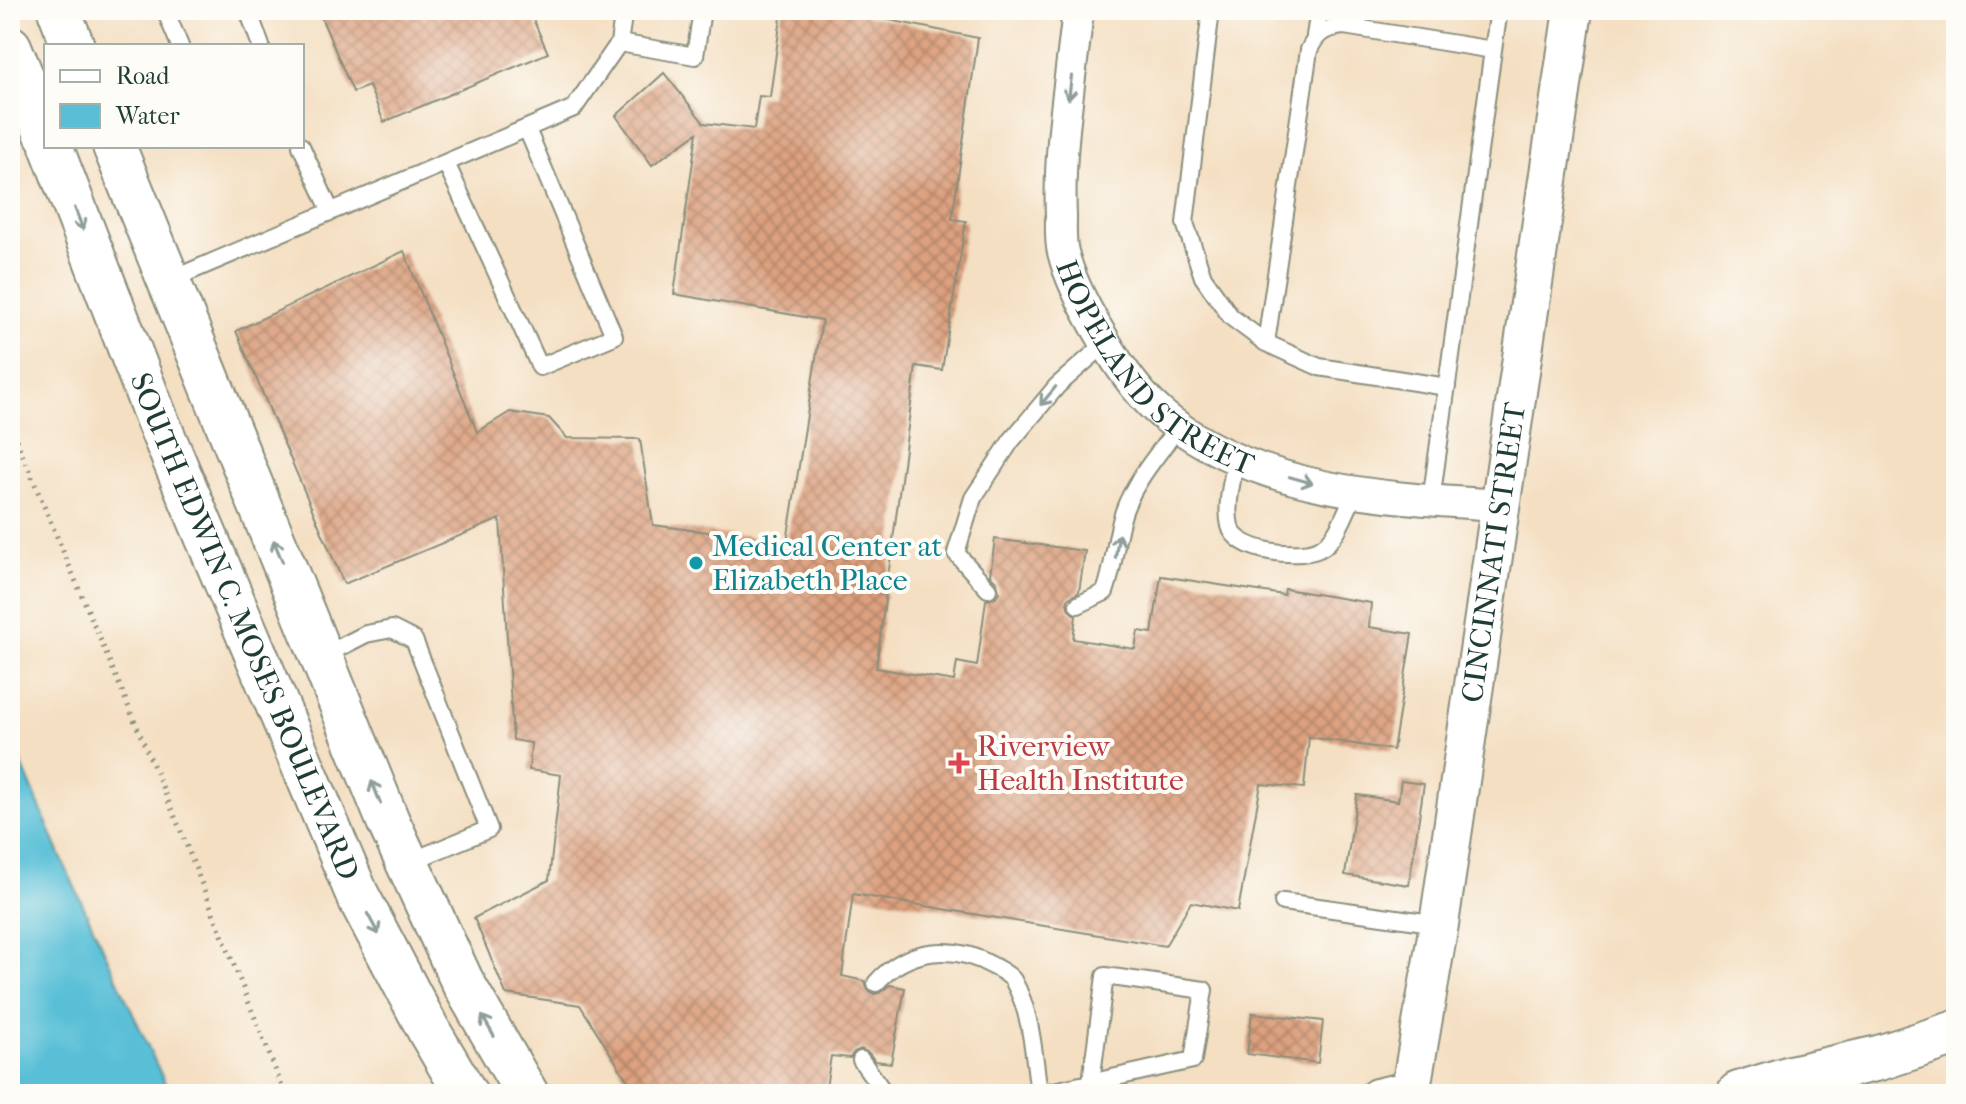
<svg xmlns="http://www.w3.org/2000/svg" width="1966" height="1104" viewBox="0 0 1966 1104" font-family="'IM FELL French Canon',serif">
<style>
.water{fill:#59bfd7;stroke:#3c7e86;stroke-width:2}
.building{fill:url(#building-cross-hatch)}
.lines{fill:none;stroke-linecap:round;stroke-linejoin:round}
.service-casing{stroke:#8a8e7b;stroke-width:20}
.minor-casing{stroke:#8a8e7b;stroke-width:34}
.tertiary-casing{stroke:#8a8e7b;stroke-width:42}
.secondary-casing{stroke:#8a8e7b;stroke-width:46}
.motorway-casing{stroke:#8a8e7b;stroke-width:48}
.path{stroke:#8a8e7b;stroke-width:5;stroke-dasharray:2 6;stroke-linecap:butt}
.service{stroke:#fff;stroke-width:16}
.minor{stroke:#fff;stroke-width:30}
.tertiary{stroke:#fff;stroke-width:38}
.secondary{stroke:#fff;stroke-width:42}
.motorway{stroke:#fff;stroke-width:44}
.oneway{stroke:#8f9e9a}
.culture-dot{fill:#0f9aa8;stroke:#fdfcf7;stroke-width:3}
.health-dot{fill:#e0444e;stroke:#fdfcf7;stroke-width:3}
.labels{text-anchor:middle;stroke-width:8;stroke-linejoin:round;paint-order:stroke}
.street-label{font-size:30px;fill:#1f3d34;stroke:#fdfcf7}
.culture-label{font-size:30px;fill:#0d838f;stroke:#fdfcf7;text-anchor:start}
.health-label{font-size:30px;fill:#be3a42;stroke:#fdfcf7;text-anchor:start}
</style>
<defs>
<pattern id="building-cross-hatch" width="8" height="8" patternUnits="userSpaceOnUse" patternTransform="scale(2)"><rect width="8" height="8" fill="#dda17f"/><path d="M0 0l8 8M0 8l8-8" fill="none" stroke="#b38469"/></pattern>
</defs>
<rect width="100%" height="100%" fill="#fdfcf7"/>
<filter id="ink" filterUnits="userSpaceOnUse"><feTurbulence type="fractalNoise" baseFrequency=".0125" numOctaves="2"/><feDisplacementMap in="SourceGraphic" scale="16" xChannelSelector="R" yChannelSelector="G"/><feConvolveMatrix kernelMatrix="1 2 1 2 8 2 1 2 1" color-interpolation-filters="sRGB"/></filter>
<filter id="wash" filterUnits="userSpaceOnUse"><feTurbulence type="fractalNoise" baseFrequency=".006" numOctaves="4" result="noise"/><feDisplacementMap in="SourceGraphic" scale="32" xChannelSelector="R" yChannelSelector="G"/><feGaussianBlur stdDeviation="1.8" result="paint"/><feColorMatrix in="noise" values="0 0 0 0 0 0 0 0 0 0 0 0 0 0 0 0 0 1.4 0 .05"/><feComposite in="paint" operator="in"/></filter>
<g filter="url(#wash)">
<rect width="100%" height="100%" fill="#f4dfc2"/>
<path class="water" d="M10,736l50,119 110,239h-160z"/>
<g id="blocks">
<path class="building" d="M318,10h211l19,43 -164,69 -15,-36 -16,6z
M782,10h83l-1,5 114,23 -26,181 14,2 -24,149 -26,-4 -40,302 78,13 3,-19 20,4 9,-66 9,-2 4,-6 -2,-10 -7,-7 5,-36 90,12 -6,41 -10,6 -2,5 2,7 7,6 -3,23 62,10 3,-18 14,2 9,-57 123,19 1,-6 86,14 -2,24 43,7 -19,116 -84,-13 -5,51 -43,-4 -23,127 -47,-9 -26,44 -312,-52 -11,82 23,5 3,9 6,4 5,-1 11,-8 15,3 -14,75 -16,-2 -6,-8 -8,-4 -7,3 -4,6 -19,-2 -6,38h-189l-56,-89 -74,-11 -32,-76 75,-38 12,-105 -32,-5 2,-27 -18,-3 -13,-221 -156,65 -108,-253 168,-80 73,181 33,-20 39,6 18,20 73,1 13,86 134,17 35,-222 -148,-26 23,-161 -45,32 -36,-49 48,-43 40,50 50,6 5,-33 11,1z
M1401,781l23,3 -15,101 -64,-10 12,-80 41,6z
M1252,1013l71,8 -5,42 -71,-9z"/>
</g>
</g>
<g filter="url(#ink)">
<use href="#blocks" fill-opacity="0" stroke="#8a8e7b" stroke-width="2"/>
<g class="lines">
<g class="service-casing">
<path id="service" d="M165,10l15,36
M248,10l13,36
M1211,10l-26,213 18,54 28,40 35,26
M1315,36l4,-26
M619,43l5,-33
M1493,50l6,-40
M301,146l30,66
M446,163l94,204 74,-31 -87,-207
M170,280l404,-172 45,-65 76,13 7,-46
M1236,458c-3,20 -11,47 -6,68 6,26 68,33 89,23 18,-8 28,-40 36,-57
M1431,501l62,-451 -149,-24c-20,2 -27,7 -35,24l-43,293 53,24 128,20
M988,589l-32,-36 17,-55 38,-57 46,-55 49,-43
M1078,605l27,-13c10,-27 10,-55 19,-81 11,-31 35,-58 55,-85
M323,656l43,-22 26,-5 22,11 75,189 -82,34
M1283,902l156,22
M876,983c31,-35 77,-40 117,-17 7,4 16,8 20,14 19,33 21,77 26,114
M861,1060l24,34
M552,1094h15
M1040,1094l153,-34 11,-70 -99,-14 -14,106"/>
</g>
<g class="minor-casing">
<g id="minor">
<path id="s1" d="M1078,10c-7,68 -20,137 -17,206 0,12 -1,25 2,36 7,29 23,58 38,83 17,30 40,64 68,85 94,72 218,78 331,85"/>
<path d="M1376,1094l35,-8"/>
</g>
</g>
<g class="tertiary-casing">
<g id="tertiary">
<path id="s2" d="M1410,1094l29,-170 134,-914"/>
</g>
</g>
<g class="secondary-casing">
<g id="secondary">
<path d="M59,10l14,36"/>
<path d="M10,47l36,87"/>
<path id="s3" d="M51,146l106,274 200,474 72,137 37,63"/>
<path d="M114,146l274,675 74,160 65,113"/>
</g>
</g>
<g class="motorway-casing">
<path id="motorway" d="M1739,1094l52,-16 88,-20 77,-25"/>
</g>
<path class="path" d="M10,425l170,404 105,265"/>
<use href="#service" class="service"/>
<use href="#minor" class="minor"/>
<use href="#tertiary" class="tertiary"/>
<use href="#secondary" class="secondary"/>
<use href="#motorway" class="motorway"/>
</g>
<defs><path id="oneway-shaft" d="M-6 0H5M1.5-3L5.5 0L1.5 3" fill="none" stroke-width="1.6" stroke-linecap="round" stroke-linejoin="round" transform="scale(2)"/></defs>
<g class="oneway">
<use href="#oneway-shaft" transform="translate(1070 88) rotate(97)"/>
<use href="#oneway-shaft" transform="translate(79 219) rotate(69)"/>
<use href="#oneway-shaft" transform="translate(1048 396) rotate(130)"/>
<use href="#oneway-shaft" transform="translate(1301 480) rotate(16)"/>
<use href="#oneway-shaft" transform="translate(1117 546) rotate(-82)"/>
<use href="#oneway-shaft" transform="translate(278 551) rotate(-112)"/>
<use href="#oneway-shaft" transform="translate(376 792) rotate(-112)"/>
<use href="#oneway-shaft" transform="translate(373 924) rotate(62)"/>
<use href="#oneway-shaft" transform="translate(488 1026) rotate(-120)"/>
</g>
</g>
<circle class="culture-dot" cx="696" cy="563" r="8"/>
<path class="health-dot" d="M955 751h8v8h8v8h-8v8h-8v-8h-8v-8h8z"/>
<g class="labels">
<g class="street-label">
<text dy="10" stroke="none"><textPath href="#s1" startOffset="396">HOPELAND STREET</textPath></text>
<text dy="10" stroke="none"><textPath href="#s2" startOffset="548">CINCINNATI STREET</textPath></text>
<text dy="10" stroke="none"><textPath href="#s3" startOffset="518">SOUTH EDWIN C. MOSES BOULEVARD</textPath></text>
</g>
<g class="culture-label">
<text x="712" y="556">Medical Center at<tspan x="712" dy="34">Elizabeth Place</tspan></text>
</g>
<g class="health-label">
<text x="977" y="756">Riverview<tspan x="977" dy="34">Health Institute</tspan></text>
</g>
</g>
<rect width="1966" height="1104" fill="none" stroke="#fdfcf7" stroke-width="40"/>
<rect x="44" y="44" width="260" height="104" fill="#fdfcf7" stroke="#a4b0a9" stroke-width="2"/>
<rect x="60" y="70" width="40" height="12" fill="#ffffff" stroke="#a4b0a9" stroke-width="2"/>
<text x="116" y="84" font-size="24" fill="#1f3d34">Road</text>
<rect x="60" y="104" width="40" height="24" fill="#59bfd7" stroke="#a4b0a9" stroke-width="2"/>
<text x="116" y="124" font-size="24" fill="#1f3d34">Water</text>
</svg>
